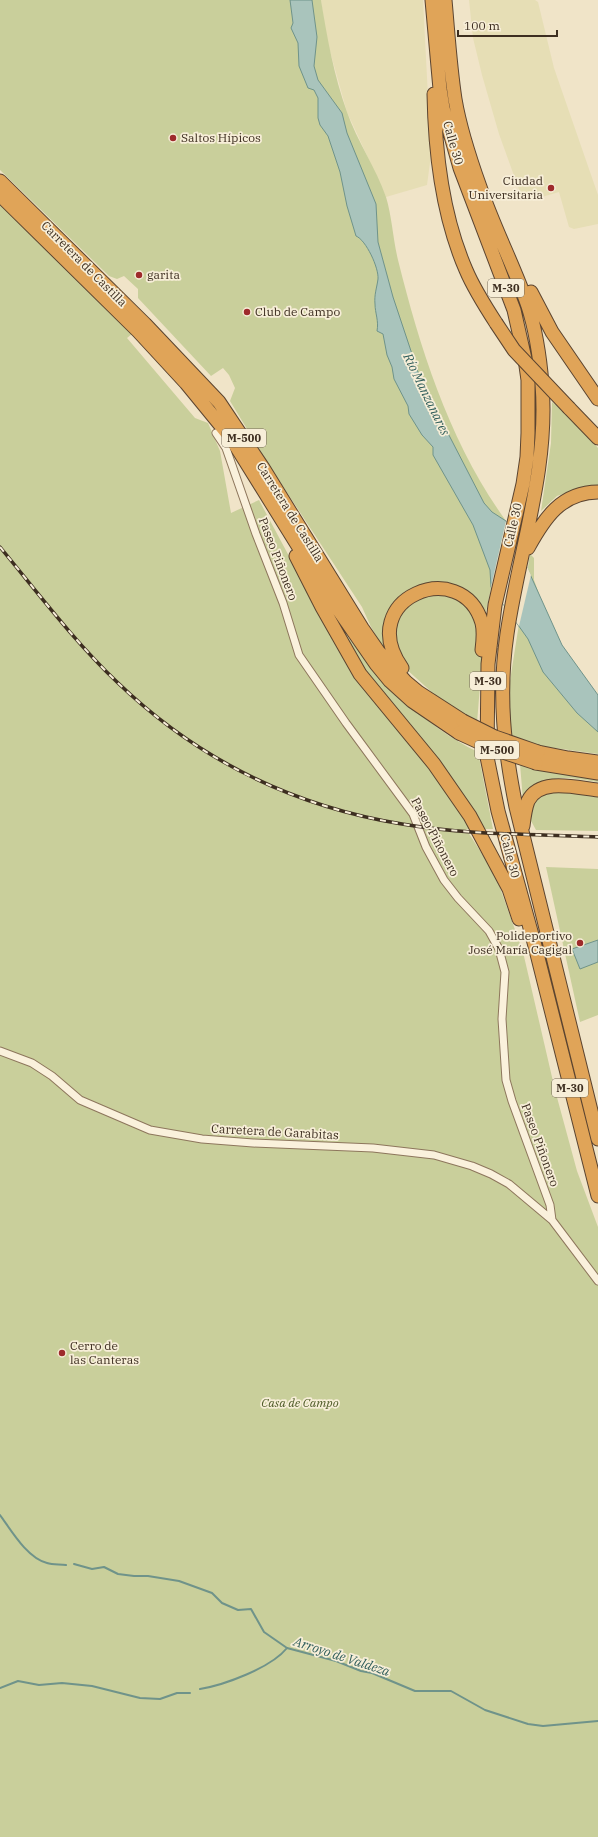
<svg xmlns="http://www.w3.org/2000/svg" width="598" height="1837" viewBox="0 0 598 1837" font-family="'IBM Plex Serif',serif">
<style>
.farmland{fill:#e6deb5}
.green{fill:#c9cf9b}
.water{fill:#a9c4bc;stroke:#6f938a}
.pier{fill:#f0e4c8}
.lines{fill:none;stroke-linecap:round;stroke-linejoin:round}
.stream{stroke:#6f938a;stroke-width:2}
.street-casing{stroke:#8d765c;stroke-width:9}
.highway-casing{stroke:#5b4430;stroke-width:15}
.street{stroke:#faf1dc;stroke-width:7}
.highway{stroke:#e0a458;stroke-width:13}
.rail-casing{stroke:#3d2e20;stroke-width:3.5}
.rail{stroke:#f7eed8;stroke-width:2;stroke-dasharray:6;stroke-linecap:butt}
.highway-bridge-casing{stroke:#5b4430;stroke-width:15;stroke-linecap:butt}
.highway-bridge{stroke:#e0a458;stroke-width:13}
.poi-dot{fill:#9e2a2b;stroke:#f7eed8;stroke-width:1.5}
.labels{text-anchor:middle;stroke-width:3.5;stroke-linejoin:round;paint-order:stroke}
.shield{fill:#f7eed8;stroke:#756857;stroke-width:1}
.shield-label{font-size:11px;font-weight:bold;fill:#3d2e20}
.poi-label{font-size:12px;fill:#3d2e20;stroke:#f7eed8;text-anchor:start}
.street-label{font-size:12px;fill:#3d2e20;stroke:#f7eed8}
.park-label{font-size:12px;font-style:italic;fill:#4d5a26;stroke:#f7eed8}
.water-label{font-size:13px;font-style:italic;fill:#2f5d5a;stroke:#f7eed8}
</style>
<rect width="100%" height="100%" fill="#f0e4c8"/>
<path class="farmland" d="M321,0h102l8,155 -4,30 -41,12 -39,-85 -21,-75z
M469,0h66l3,2 16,66 44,127v29l-24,5 -5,-2 -10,-35 -31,9 -4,-1 -3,-5 -22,-61 -17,-59 -9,-37z"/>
<path class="green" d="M0,0h321c6,37 13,76 26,112 10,29 29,56 39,85 6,20 7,42 12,63 23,92 52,183 108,261l-20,90 -9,112 -41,-27 -52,-47 -13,-22 -9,-20 -95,-145 -37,-61 5,-13 -6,-13 -6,-7 -12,8 -73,-78v-9l-14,-13 -7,3 -8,-3 -109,-106z
M0,204l132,130 -5,4 68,80 13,5 12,28 11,62 28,-13 54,101 22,37 9,-6c36,48 80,94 134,120l15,77h-27l29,45 28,78 32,138 22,81 21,56v610h-598z
M552,402l26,22 20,24v38l-17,2 -24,8 -16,15 10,-68z
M530,554l4,4v22l10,28 18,41 36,48v57l-65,-9 -23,-9 -1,-49z
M520,764l78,12v6c-36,-5 -47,-10 -75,18z
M564,792l34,2v37l-62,-1 -6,-11 -1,-9 6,-9 12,-8z
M546,867l52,2v146l-18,7z"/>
<path class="water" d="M290,0h22l5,37 -3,29 4,14 24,33 5,20 29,71 2,38 15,55 28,84 63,122 8,9 14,9 56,124 36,50v37l-21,-19 -34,-41 -15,-33 -37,-52 -1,-17 -17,-45 -40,-70v-8l-11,-12 -13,-21 -1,-8 -14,-27 -2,-12 -5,-12 -4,-21 -6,-3c2,-10 -2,-18 -2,-27 -1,-9 2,-17 3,-25 1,-11 -12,-39 -22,-43l-9,-30 -7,-34 -12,-36 -8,-11 -2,-7v-20l-4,-8 -6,-2 -9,-22 -1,-23 -7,-15 2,-5z
M598,940v22l-18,7 -8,-20z"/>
<path class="pier" d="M506,521l25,54 -12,51 -28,-39z"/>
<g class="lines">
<path class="stream" d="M0,1515c11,15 27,43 47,48 6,2 13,1 19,2
M74,1564l18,5 12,-2 14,7 16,2h14l31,5 33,12 10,10 16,7 13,-1 13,23 23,16 49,13 25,10 11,2 43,18h36l34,19 43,14 15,2 55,-5
M0,1688l18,-7 21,4 23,-2 30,3 48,12 20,1 17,-6h13
M200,1689c24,-4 71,-21 87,-41"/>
<g class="street-casing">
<path id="street" d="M216,433l10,15 30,86 27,69 16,52 47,68 67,91 13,33 18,33 14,18 31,33 10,18 6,23 -3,47 4,61 6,21 38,104 2,15 46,61
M0,1051l32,12 20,13 28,24 70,30 52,9 51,4 120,5 61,7 38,11 19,8 18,10 43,36"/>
</g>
<g class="highway-casing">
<path id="highway" d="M432,0l8,89 3,19 17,60 54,142 11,49 3,21v53l-1,24 -4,27 -28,121 -7,59 -1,93 11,54 37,135 63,250
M445,0c3,33 5,66 10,99 5,30 15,60 25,88 14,41 34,79 48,119 8,25 12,53 14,78 7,85 -23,167 -35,250 -9,61 -3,113 9,173l82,332
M434,94c1,60 8,121 32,176 8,19 19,36 30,53
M0,181l145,143 74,78 44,66 99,160 16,23 28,31 12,10 45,29
M0,195l138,136 48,52 45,55 100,161 45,65 14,17 22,20 47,32
M531,292l21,40 46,67
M569,408l29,30
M528,548c16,-29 33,-56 70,-56
M296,556l26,51 38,67 74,90 36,52 39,73 10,30
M402,668c-49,-70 60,-113 80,-45 2,8 1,19 0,27
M538,752l30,6 30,4
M536,763l62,10
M523,826c1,-9 2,-17 5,-25 12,-24 49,-13 70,-11"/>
</g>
<use href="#street" class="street"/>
<use href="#highway" class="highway"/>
<g class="rail-casing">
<path id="rail" d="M0,547c38,46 74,94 117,135 81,78 175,124 285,142 64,11 131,10 196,13"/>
</g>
<use href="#rail" class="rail"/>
<g class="highway-bridge-casing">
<path id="highway-bridge" d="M496,323l18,27 55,58
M463,721l32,16 43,15
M459,733l35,16 42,14"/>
</g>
<use href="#highway-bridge" class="highway-bridge"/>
</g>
<g class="poi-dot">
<circle cx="173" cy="138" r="4"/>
<circle cx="551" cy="188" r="4"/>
<circle cx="139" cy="275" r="4"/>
<circle cx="247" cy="312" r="4"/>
<circle cx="580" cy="943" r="4"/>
<circle cx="62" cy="1353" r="4"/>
</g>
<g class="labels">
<g class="shield">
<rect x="488" y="279" width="36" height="18" rx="3"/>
<rect x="222" y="429" width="44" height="18" rx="3"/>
<rect x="470" y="672" width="36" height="18" rx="3"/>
<rect x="475" y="741" width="44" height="18" rx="3"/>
<rect x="552" y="1079" width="36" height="18" rx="3"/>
</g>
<g class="shield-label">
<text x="506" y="292">M-30</text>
<text x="244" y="442">M-500</text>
<text x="488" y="685">M-30</text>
<text x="497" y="754">M-500</text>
<text x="570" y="1092">M-30</text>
</g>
<g class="poi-label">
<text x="181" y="142">Saltos Hípicos</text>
<text x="543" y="185" text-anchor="end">Ciudad<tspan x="543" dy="14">Universitaria</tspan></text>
<text x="147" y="279">garita</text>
<text x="255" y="316">Club de Campo</text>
<text x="572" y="940" text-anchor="end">Polideportivo<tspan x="572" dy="14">José María Cagigal</tspan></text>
<text x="70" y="1350">Cerro de<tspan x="70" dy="14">las Canteras</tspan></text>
</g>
<g class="street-label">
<text transform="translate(453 143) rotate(74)" y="4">Calle 30</text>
<text transform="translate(84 264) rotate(45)" y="4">Carretera de Castilla</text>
<text transform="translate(290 512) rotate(58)" y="4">Carretera de Castilla</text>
<text transform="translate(513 525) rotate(-77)" y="4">Calle 30</text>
<text transform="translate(278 559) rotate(69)" y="4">Paseo Piñonero</text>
<text transform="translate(435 837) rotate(62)" y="4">Paseo Piñonero</text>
<text transform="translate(510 856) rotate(75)" y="4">Calle 30</text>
<text transform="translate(275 1132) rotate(3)" y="4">Carretera de Garabitas</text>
<text transform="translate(540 1145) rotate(70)" y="4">Paseo Piñonero</text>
</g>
<g class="park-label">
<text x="300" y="1407">Casa de Campo</text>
</g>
<g class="water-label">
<text transform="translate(427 394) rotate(64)" y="5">Río Manzanares</text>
<text transform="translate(342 1656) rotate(18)" y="5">Arroyo de Valdeza</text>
</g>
</g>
<path d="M458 30v6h99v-6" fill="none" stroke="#3d2e20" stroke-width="2"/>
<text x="464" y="30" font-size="12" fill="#3d2e20" stroke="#f7eed8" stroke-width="3" paint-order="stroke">100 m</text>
</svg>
